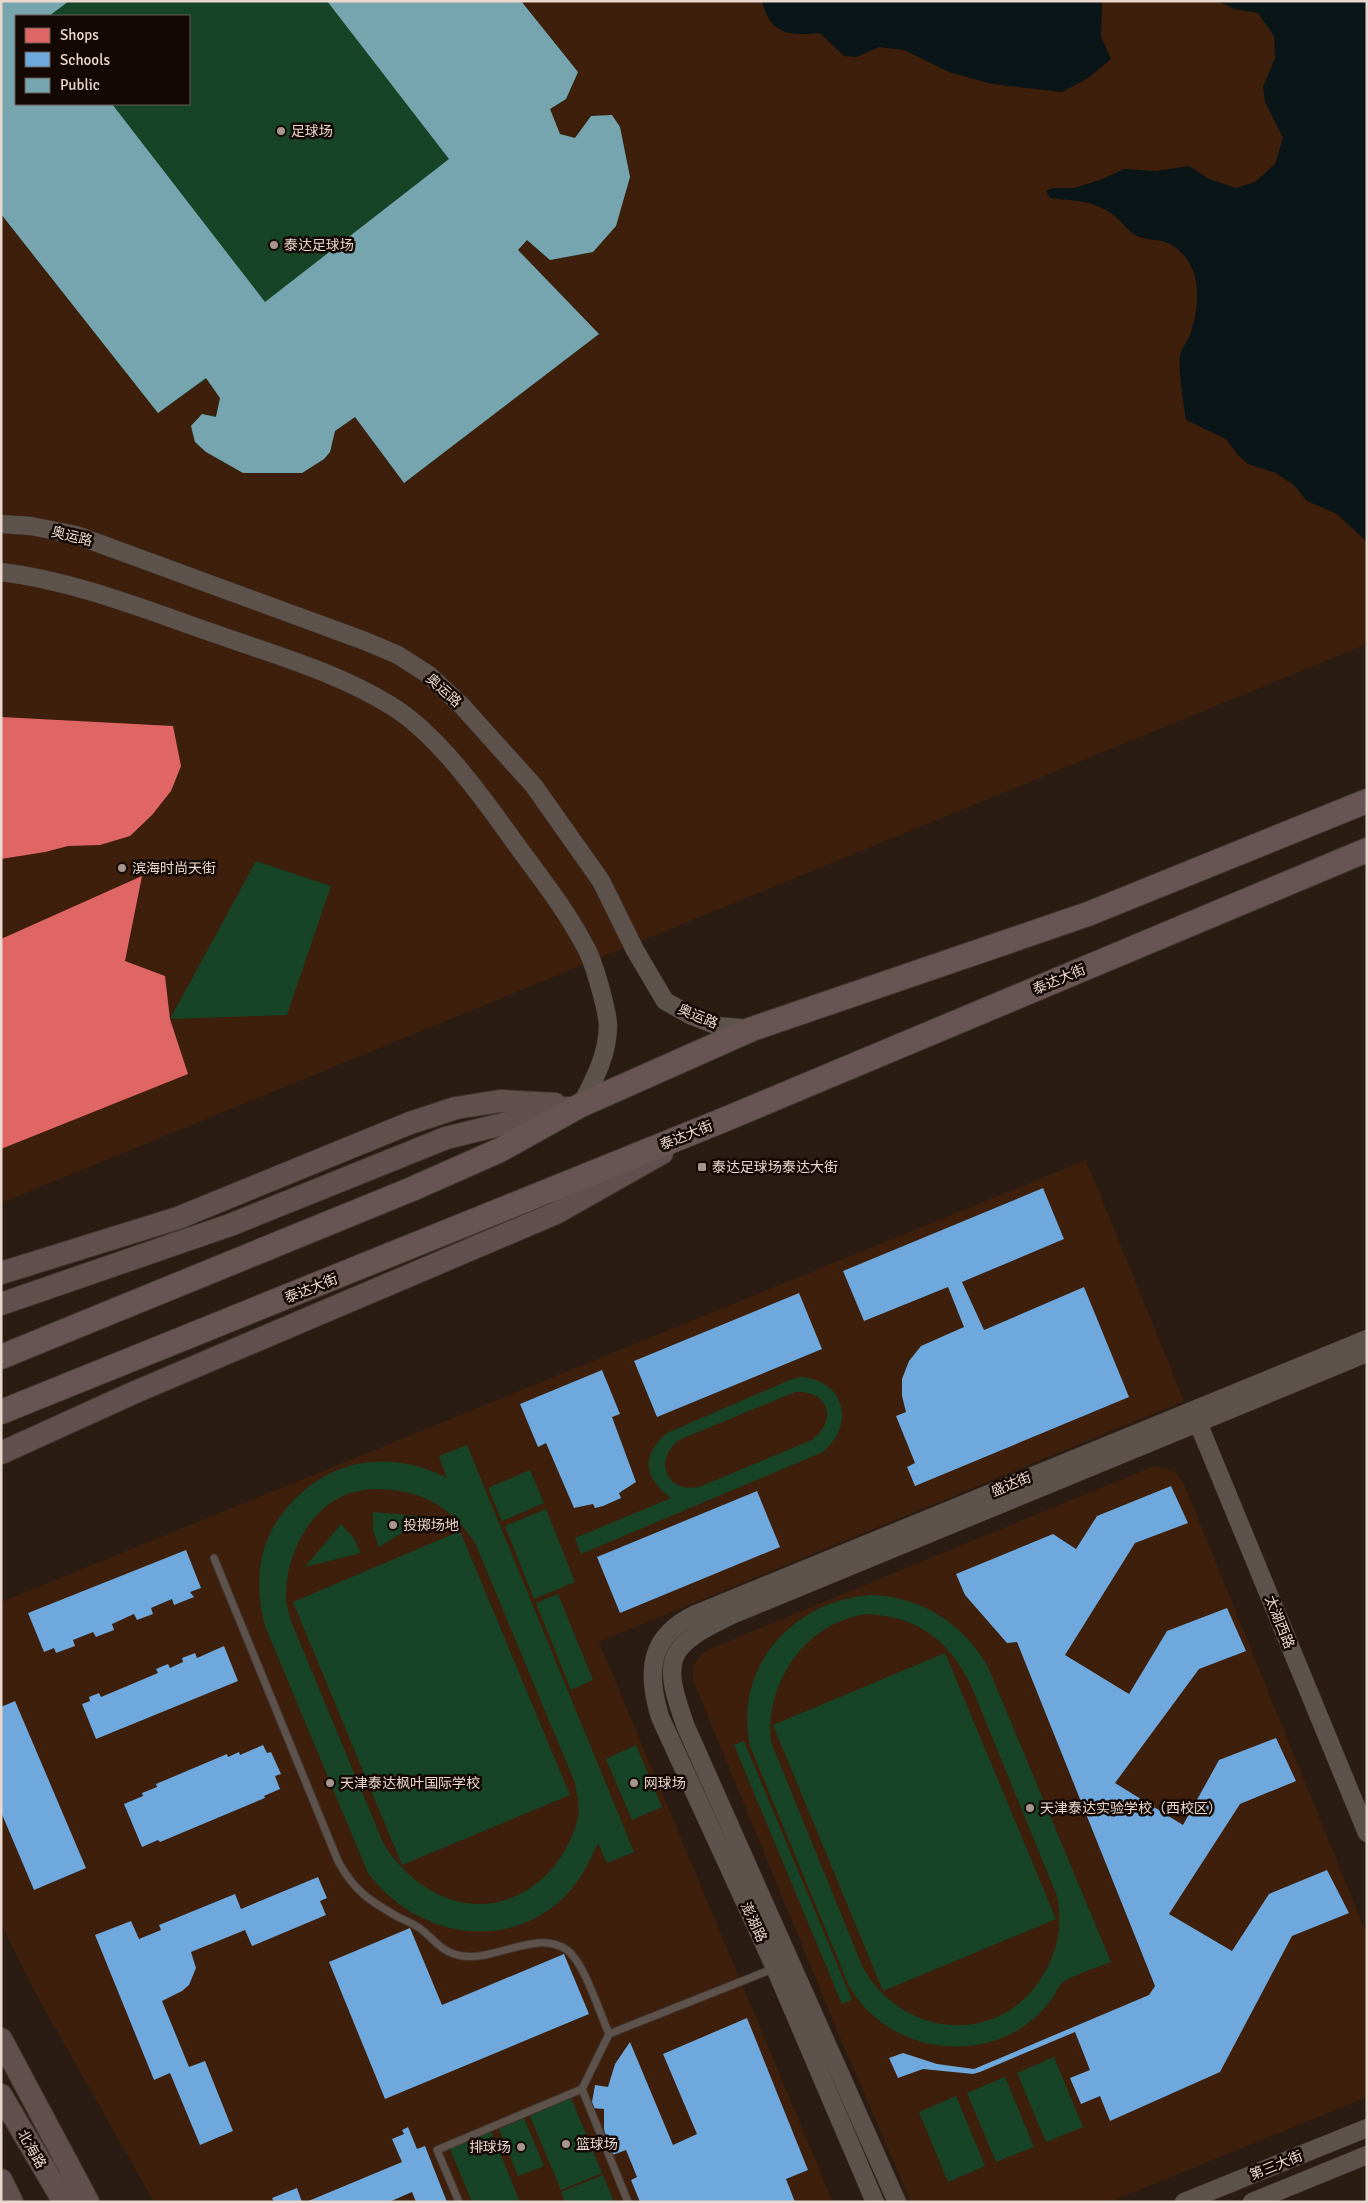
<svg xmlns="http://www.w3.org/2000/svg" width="1368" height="2203" viewBox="0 0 1368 2203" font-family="Signika,'Noto Sans SC',sans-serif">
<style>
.built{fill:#3d1f0b;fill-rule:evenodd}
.green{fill:#174427;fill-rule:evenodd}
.water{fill:#091517}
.shops{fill:#e06666}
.schools{fill:#6fa8dc}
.public{fill:#76a5af}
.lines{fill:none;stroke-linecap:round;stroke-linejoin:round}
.service-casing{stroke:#423630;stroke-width:9}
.tertiary-casing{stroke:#423630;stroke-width:19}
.primary-casing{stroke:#423630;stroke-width:24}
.trunk-casing{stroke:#423630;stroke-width:26}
.service{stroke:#5e524c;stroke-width:7}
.tertiary{stroke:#5e524c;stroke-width:18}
.primary{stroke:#62504e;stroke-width:22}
.trunk{stroke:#685453;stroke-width:24}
.poi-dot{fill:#a7968d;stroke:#130803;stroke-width:2}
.labels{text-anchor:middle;stroke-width:5;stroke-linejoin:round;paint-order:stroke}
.poi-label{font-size:14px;fill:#ead8ce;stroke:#130803;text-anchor:start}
.street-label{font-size:14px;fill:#ead8ce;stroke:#130803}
</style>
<rect width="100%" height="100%" fill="#2a1c13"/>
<path class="built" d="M1,1h1366v643l-1366,559zM16,16h173v88h-173z
M1086,1160l98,241 -585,241 234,560h-679l-121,-213 -32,-65v-322z
M1154,1466l12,2 10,5 8,11 183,451v162l-257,105h-199l-75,-174 -143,-348v-14l7,-10 9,-7z"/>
<path class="green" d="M1,1h520l57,71 -12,27 -16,10 10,25 15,4 16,-22 21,-1 8,12 10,50 -14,49 -23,26 -43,8 -23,-20 -9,10 81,84 -195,149 -49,-66 -20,14 -5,21 -6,7 -22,14h-59l-37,-21 -11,-10 -4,-16 11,-12 14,2 4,-18 -14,-19 -48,34 -157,-199zM16,16h173v88h-173z
M256,861l75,25 -44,129 -117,4z
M801,1377c45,4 54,48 22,75l-242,102 -6,-16 96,-40c-27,-20 -31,-42 -4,-65l125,-54zM795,1392c33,-2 44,27 17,48l-113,47c-33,6 -46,-27 -20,-47z
M467,1445l167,407 -27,11 -9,-20c-8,17 -16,34 -29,49 -58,63 -153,46 -201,-19l-103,-247c-6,-23 -8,-46 -3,-69 4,-20 15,-38 28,-53 43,-47 102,-54 157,-26l-8,-22zM371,1489c47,-1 81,16 105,56l99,238c2,11 5,24 3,34 -4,19 -15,40 -28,54 -54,57 -126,35 -166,-26l-93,-224c-3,-10 -6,-20 -5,-30 1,-37 24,-82 59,-96 8,-3 17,-5 26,-6z
M530,1470l14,33 -42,18 -14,-33z
M546,1509l29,73 -41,17 -29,-73z
M373,1512l55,5 -49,30 -6,-17z
M341,1524l12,13 8,16 -56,14z
M460,1531l110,264 -168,70 -109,-263z
M558,1594l35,86 -22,10 -35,-87z
M870,1595c50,1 93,28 118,72l123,295c-10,4 -43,15 -49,21 -4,4 -7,11 -10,16 -9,12 -21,23 -34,31 -58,34 -136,14 -169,-44l-99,-240c-17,-79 43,-145 120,-151zM867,1614c51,3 80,25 103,69l87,213c5,27 2,50 -11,74 -41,77 -141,71 -183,-2l-92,-226c-6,-60 35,-120 96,-128z
M945,1653l111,266 -173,72 -110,-266z
M744,1741l108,259 -10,4 -108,-259z
M636,1745l26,62 -30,13 -26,-61z
M1054,2057l29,70 -37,15 -29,-69z
M1005,2077l29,70 -38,15 -29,-69z
M956,2096l29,70 -37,16 -29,-70z
M571,2098l31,75 -41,17 -31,-74z
M524,2118l20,48 -26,10 -19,-47z
M491,2131l29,71h-48l-22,-53z
M603,2175l11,27h-49l-4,-10z"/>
<path class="water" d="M762,1h340l-1,36 10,22 -23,19 -26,14 -70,-8 -43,-12 -45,-22 -25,-3 -22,10 -13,-1 -24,-23c-30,3 -50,2 -58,-32z
M1218,1h149v541l-30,-28 -30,-13 -13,-16 -18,-12 -28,-9 -10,-9 -12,-16 -40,-19c-2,-13 -8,-51 -6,-64 1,-8 9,-16 11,-24 10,-31 11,-70 -21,-88 -11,-6 -22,-3 -33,-8 -8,-4 -15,-14 -22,-20 -20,-16 -41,-15 -65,-18l-4,-7 6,-3h22l26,-8 24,-11 32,2 33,-5 20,13 27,9 19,-6 20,-18 8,-26 -18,-36 -2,-15 12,-29 -1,-22 -16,-23 -24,-4z"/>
<path class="shops" d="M1,717l172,9 8,40 -10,25 -19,24 -22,21 -30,9 -32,1 -23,6 -44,7z
M142,876l-17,85 40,15 5,43 18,55 -187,75v-210z"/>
<path class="schools" d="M1043,1188l21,51 -102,43 22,48 100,-43 45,110 -214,89 -8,-19 8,-4 -19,-47 10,-4 -4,-16v-17l7,-18 12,-15 43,-19 -16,-40 -84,34 -21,-50z
M799,1293l23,56 -165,68 -23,-56z
M602,1370l18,44 -8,3 24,65 -17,11 2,5 -18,8 -8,2 -2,-4 -19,4 -28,-65 -8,4 -18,-43z
M1171,1486l17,37 -53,20 -70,112 64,39 38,-63 60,-23 19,43 -47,18 -84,114 68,42 36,-65 57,-22 20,43 -56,23 -71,110 63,37 37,-57 58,-24 22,43 -57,23 -72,136 -110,49 -10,-25 -19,8 -11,-26 20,-8 -15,-38 -95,40 -7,2 -50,-5 -25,9 -9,-20 14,-5 34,11 37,5 175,-74 6,-9 -138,-344 -10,1 -42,-48 -9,-21 97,-40 23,15 21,-33z
M757,1491l23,56 -160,66 -23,-56z
M186,1550l15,38 -11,4 4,5 -20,8 -2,-6 -21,9 2,6 -16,6 -3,-6 -22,10 2,6 -18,7 -3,-5 -20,8 2,6 -19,7 -2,-5 -10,4 -16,-39z
M224,1646l14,35 -142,58 -14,-35 8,-3 -1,-4 10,-4 2,4 57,-24 -2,-4 12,-5 2,4 13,-6 -1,-4 13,-5 2,5z
M15,1701l71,167 -52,22 -33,-78v-105z
M263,1745l4,8 4,-1 10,22 -6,2 5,13 -16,7 1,2 -105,44 -2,-2 -16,7 -18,-43 19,-8 -1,-3 15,-6 -1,-3 71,-30 1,3 11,-5 1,3z
M318,1877l9,21 -7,3 6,14 -74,31 -7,-16 -54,22 5,16 -7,17 -7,6 -20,10 27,66 16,-6 28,70 -33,14 -30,-72 -16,7 -59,-145 36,-14 8,18 22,-9 -2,-5 76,-31 6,15z
M410,1928l32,77 122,-51 25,60 -204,85 -56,-137z
M747,2018l61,152 -22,9 9,23h-155l-9,-22 6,-3 -11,-27 -16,6 -6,-27v-20l-13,-1 4,-23 13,2 7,-23 15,-22 43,103 24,-11 -34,-80z
M408,2127l9,22 8,-3 22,56h-31l-4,-10 -23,10h-83l96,-40 -10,-23 12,-5 -2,-4z
M297,2188l5,14h-28l-2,-4z"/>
<path class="public" d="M1,1h68l-20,15h-33v88h96l153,198 184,-143 -122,-158h194l57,71 -12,27 -16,10 10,25 15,4 16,-22 21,-1 8,12 10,50 -14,49 -23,26 -43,8 -23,-20 -9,10 81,84 -195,149 -49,-66 -20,14 -5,21 -6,7 -22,14h-59l-37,-21 -11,-10 -4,-16 11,-12 14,3 4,-19 -14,-20 -48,35 -157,-199z"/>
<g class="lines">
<g class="service-casing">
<path id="service" d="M214,1558l124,303c16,30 32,40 60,56 8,4 17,7 24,13 14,11 20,23 41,26 32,5 75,-27 104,-6 17,12 33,64 42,84
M582,2089l46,113
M459,2202l-22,-52 145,-61 27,-55 166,-66"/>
</g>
<g class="tertiary-casing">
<path id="tertiary" d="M1,524l30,2 45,9 289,106 33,14 31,20 33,31 72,80 67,95 34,69 30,51 25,14 28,11 34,3
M1,572c74,9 145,38 215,62 59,21 120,38 174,71 50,30 97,99 131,146 23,31 47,62 65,97 8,14 21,61 22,77 0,30 -14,55 -27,80
M1194,1413l173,420
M875,2202l-100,-234 -115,-251c-14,-46 -11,-81 36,-103l671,-275
M897,2202l-211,-475c-26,-71 -19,-81 48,-113l633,-261
M1184,2202l183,-74
M1252,2202l115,-47"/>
</g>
<g class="primary-casing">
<path id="primary" d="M1,1273l177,-55 232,-95 46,-15 44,-7 55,3
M1,1304l229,-79 216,-87 122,-30
M1,1453l132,-60 423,-180 106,-60
M1,2039l87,163
M1,2095l63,107
M1,2180l11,22"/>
</g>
<g class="trunk-casing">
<path id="trunk" d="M1,1357l411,-168 88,-39 81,-45 171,-76 336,-115 279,-113
M1,1412l720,-291 646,-271"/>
</g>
<use href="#service" class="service"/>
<use href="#tertiary" class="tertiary"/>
<use href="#primary" class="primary"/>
<use href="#trunk" class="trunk"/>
</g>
<g class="poi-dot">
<circle cx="281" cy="131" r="5"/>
<circle cx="274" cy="245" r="5"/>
<circle cx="122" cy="868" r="5"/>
<rect x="697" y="1162" width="10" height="10" rx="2.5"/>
<circle cx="393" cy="1525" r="5"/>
<circle cx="330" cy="1783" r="5"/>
<circle cx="634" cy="1783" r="5"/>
<circle cx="1030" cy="1808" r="5"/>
<circle cx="566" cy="2144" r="5"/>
<circle cx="521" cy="2147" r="5"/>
</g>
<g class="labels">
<g class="poi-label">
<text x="291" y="136">足球场</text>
<text x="284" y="250">泰达足球场</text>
<text x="132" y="873">滨海时尚天街</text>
<text x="712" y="1172">泰达足球场泰达大街</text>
<text x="403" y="1530">投掷场地</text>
<text x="340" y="1788">天津泰达枫叶国际学校</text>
<text x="644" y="1788">网球场</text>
<text x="1040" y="1813">天津泰达实验学校（西校区）</text>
<text x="576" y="2149">篮球场</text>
<text x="511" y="2152" text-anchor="end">排球场</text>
</g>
<g class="street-label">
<text transform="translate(72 536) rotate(14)" y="5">奥运路</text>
<text transform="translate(444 690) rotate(42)" y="5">奥运路</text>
<text transform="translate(1059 979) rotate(-23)" y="5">泰达大街</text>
<text transform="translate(698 1016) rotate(23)" y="5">奥运路</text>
<text transform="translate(686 1135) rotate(-22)" y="5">泰达大街</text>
<text transform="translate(311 1288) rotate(-22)" y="5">泰达大街</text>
<text transform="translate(1011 1484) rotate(-22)" y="5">盛达街</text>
<text transform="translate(1280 1622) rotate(68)" y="5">太湖西路</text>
<text transform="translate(754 1922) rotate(65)" y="5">澎湖路</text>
<text transform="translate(32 2149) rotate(60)" y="5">北海路</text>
<text transform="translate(1276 2165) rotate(-22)" y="5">第三大街</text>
</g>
</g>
<rect width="1368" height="2203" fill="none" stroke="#ead8ce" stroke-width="5"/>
<rect x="15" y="15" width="175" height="90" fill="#130803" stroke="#695b54"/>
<rect x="25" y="28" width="25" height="15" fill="#e06666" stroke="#695b54"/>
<text x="60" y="40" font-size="15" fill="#ead8ce">Shops</text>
<rect x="25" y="52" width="25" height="15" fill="#6fa8dc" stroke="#695b54"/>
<text x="60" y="65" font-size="15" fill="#ead8ce">Schools</text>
<rect x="25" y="78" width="25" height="15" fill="#76a5af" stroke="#695b54"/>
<text x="60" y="90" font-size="15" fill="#ead8ce">Public</text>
</svg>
